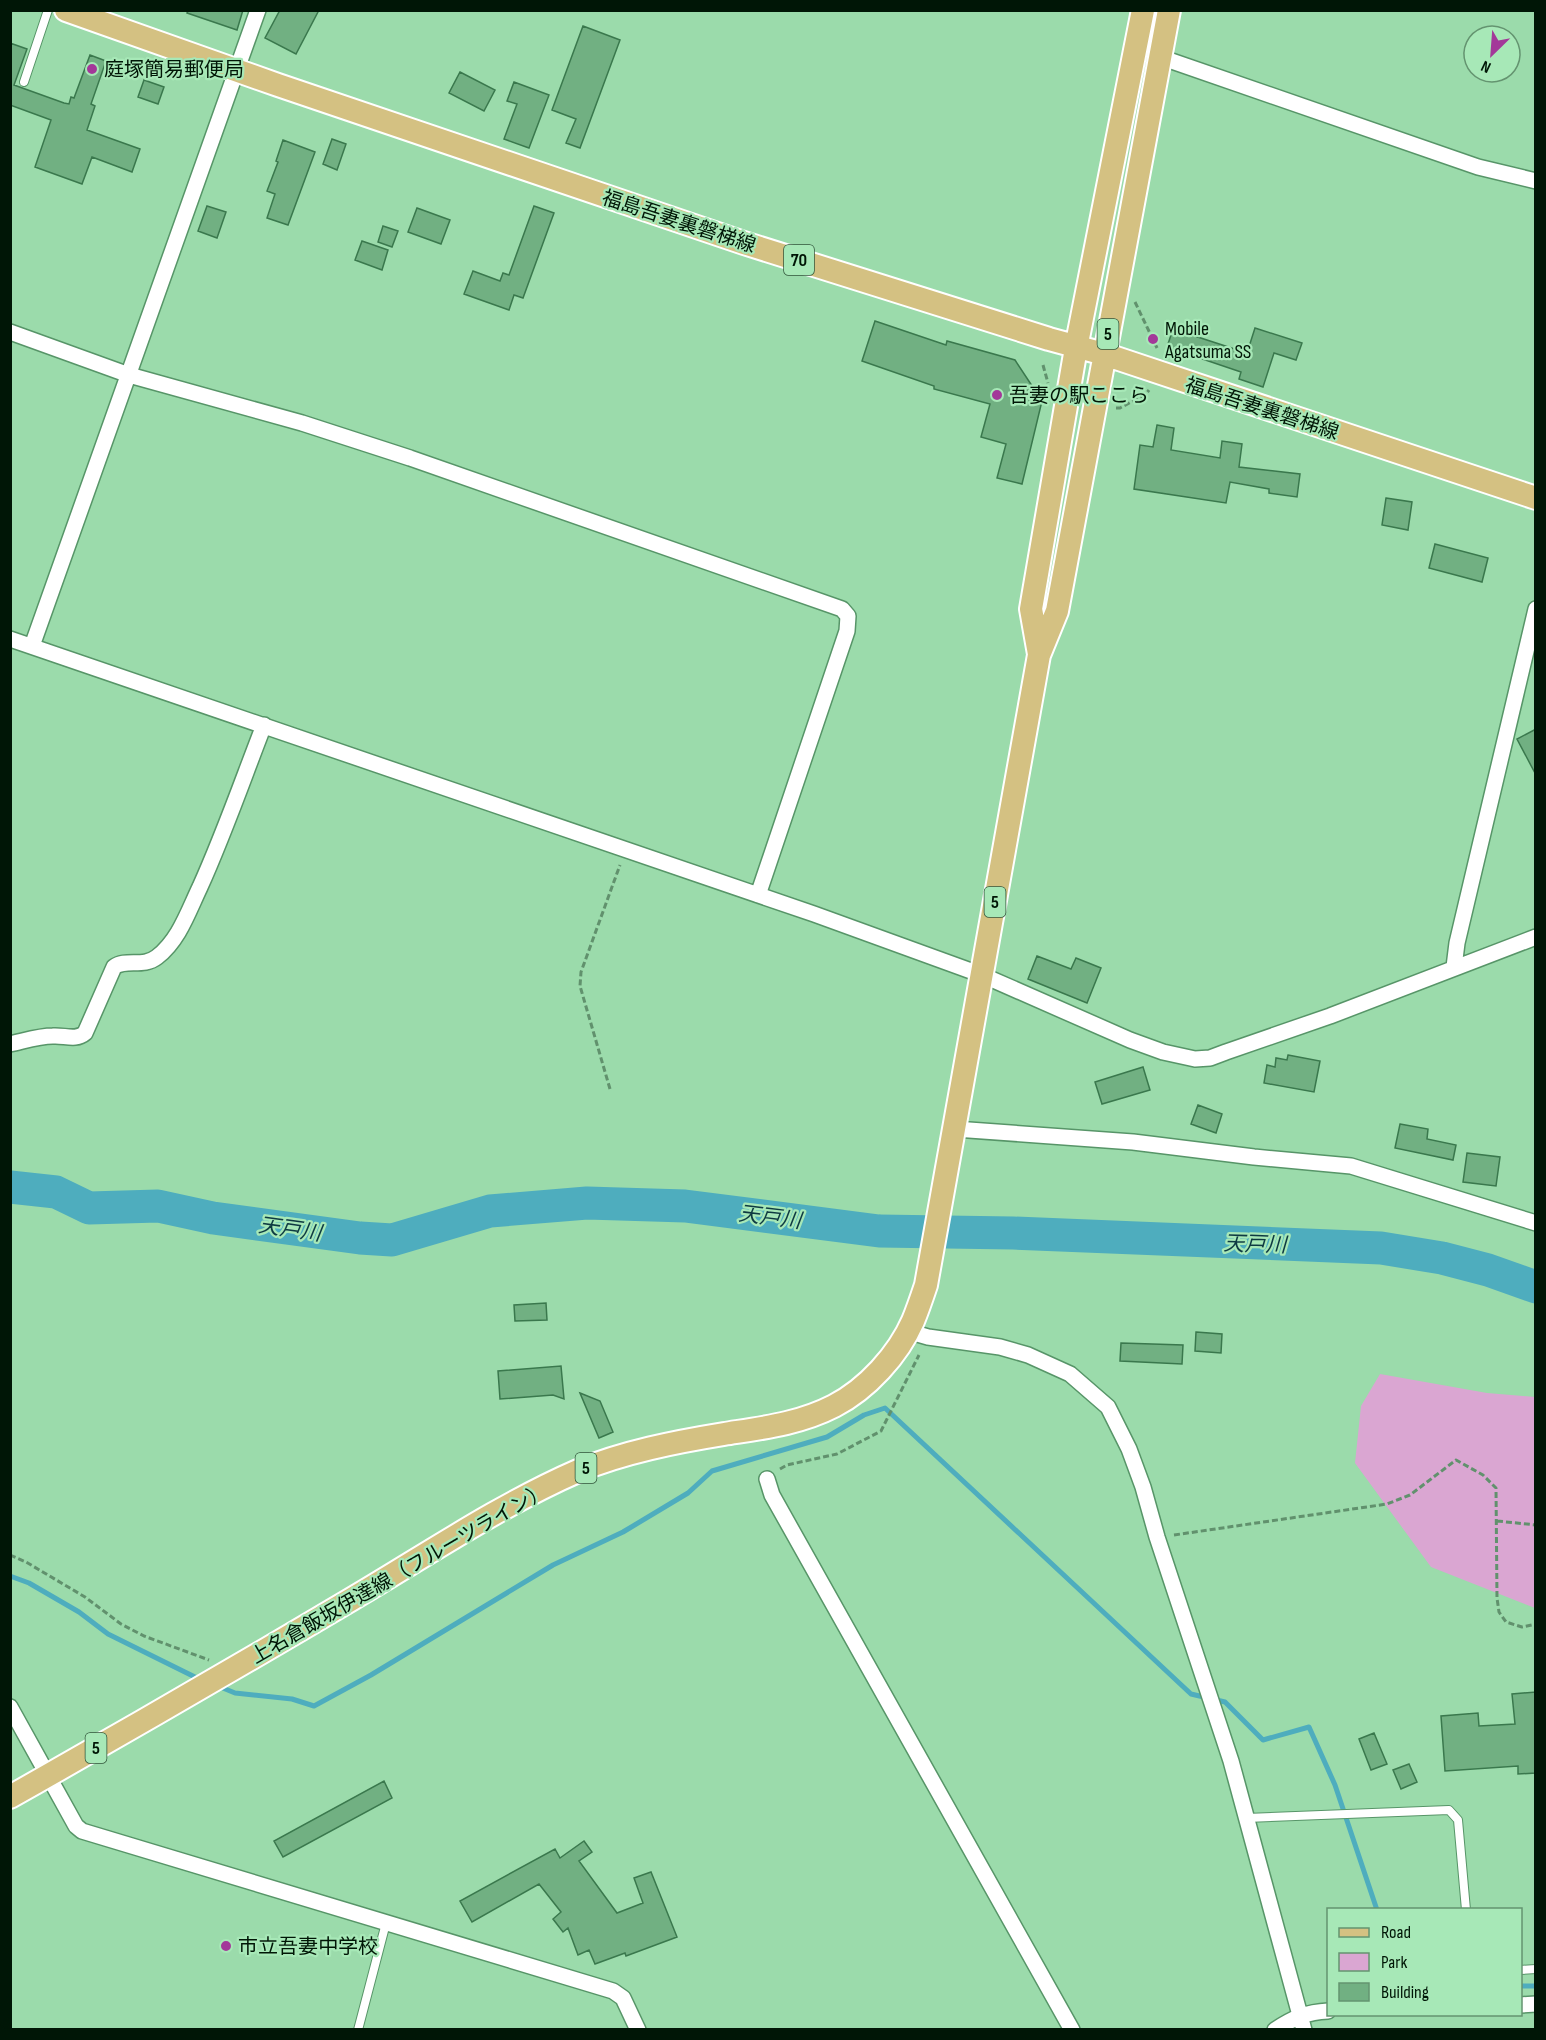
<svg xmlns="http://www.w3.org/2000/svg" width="1546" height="2040" viewBox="0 0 1546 2040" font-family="'Sofia Sans Condensed','Noto Sans JP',sans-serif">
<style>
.green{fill:#daa6d2}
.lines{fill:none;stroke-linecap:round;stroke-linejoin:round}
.stream{stroke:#4eadbe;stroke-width:5}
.river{stroke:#4eadbe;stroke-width:33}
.building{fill:#71b082;stroke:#3a784d;stroke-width:1.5}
.lane-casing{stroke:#579568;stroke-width:10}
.street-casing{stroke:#579568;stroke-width:18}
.primary-casing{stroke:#fff;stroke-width:26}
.path{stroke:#61916d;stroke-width:3;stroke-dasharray:6 3;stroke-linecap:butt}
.lane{stroke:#fff;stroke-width:8}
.street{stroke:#fff;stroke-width:15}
.primary{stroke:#d4c182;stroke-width:22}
.poi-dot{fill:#a33899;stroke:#a7e8b7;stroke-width:2}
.labels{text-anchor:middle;stroke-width:4.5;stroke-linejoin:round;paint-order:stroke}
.shield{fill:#a7e8b7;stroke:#32553b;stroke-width:1.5}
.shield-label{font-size:18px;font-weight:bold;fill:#001606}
.poi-label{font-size:20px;fill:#001606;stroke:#a7e8b7;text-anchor:start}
.street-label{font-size:20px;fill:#001606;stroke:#a7e8b7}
.water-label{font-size:21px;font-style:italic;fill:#0e3a42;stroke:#a7e8b7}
</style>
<rect width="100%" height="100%" fill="#9bdbab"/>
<path class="green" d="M1380,1374l107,19 48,4v211l-104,-41 -76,-104 6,-57z"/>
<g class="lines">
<path class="stream" d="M10,1576l19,7 50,29 29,22 93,46
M218,1686l17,7 57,6 22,7 57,-31 182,-110 70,-33 65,-39 24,-22 115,-34 37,-22 21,-7 306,286 34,8 38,38 46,-13 26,58 42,125
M1520,1986h16"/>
<path class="river" d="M10,1187l46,5 33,16 69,-2 55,12 147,20 32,2 98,-29 97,-8 98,3 194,25 134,2 368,15 61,10 46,12 48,17"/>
</g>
<path class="building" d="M188,10h55l-6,20 -50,-17z
M280,10h39l-23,44 -31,-16z
M583,26l37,14 -40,108 -14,-5 10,-24 -24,-9z
M10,43l17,6 -13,36 50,18 5,1 2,-7 3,1 16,-43 16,6 -15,43 4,2 -8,24 53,19 -8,23 -40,-15 -10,27 -47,-17 16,-47 -41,-15z
M460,72l35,18 -11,21 -35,-18z
M144,80l20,7 -6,17 -20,-7z
M514,82l35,13 -20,53 -25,-9 13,-35 -10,-3z
M332,139l14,5 -9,26 -14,-6z
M283,140l32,12 -27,73 -21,-7 8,-24 -8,-3 11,-29 -2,-1z
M207,206l19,6 -9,26 -19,-7z
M534,206l20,7 -31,85 -9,-3 -5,15 -45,-16 9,-23 27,10 3,-8 6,2z
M417,208l33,12 -9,24 -33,-12z
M383,226l15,5 -6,16 -14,-5z
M362,241l26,9 -6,20 -27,-10z
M875,321l71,24 1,-4 68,19 27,41 -20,83 -25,-6 9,-34 -25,-7 9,-33 -56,-15v-3l-72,-25z
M1255,328l47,15 -6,17 -22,-7 -11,34 -24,-8 2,-7 -74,-25 6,-18 74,24z
M1157,425l17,3 -3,22 49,8 2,-17 20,3 -3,23 61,7 -3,23 -28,-4v-4l-39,-7 -4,21 -92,-14 6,-44 13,2z
M1386,498l26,4 -4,28 -26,-5z
M1435,544l53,14 -6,24 -53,-14z
M1536,729v46l-19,-36z
M1037,956l34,13 5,-11 25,10 -14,35 -59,-24z
M1288,1055l32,6 -6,31 -50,-9 3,-18 8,2 1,-9 11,2z
M1143,1067l7,23 -48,14 -7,-22z
M1198,1105l24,9 -6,19 -25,-9z
M1400,1124l28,5 -1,10 29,6 -3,15 -58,-12z
M1467,1153l33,4 -4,29 -33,-4z
M546,1303l1,17 -32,1 -1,-16z
M1196,1332l26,2 -1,19 -26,-2z
M1121,1343l62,2 -1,19 -62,-3z
M561,1366l3,33 -11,-4 -53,4 -2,-28z
M580,1393l20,8 13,31 -14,6z
M1536,1692v81l-18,1v-8l-73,5 -4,-55 37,-3 1,13 36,-2 -3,-30z
M1374,1733l13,31 -16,6 -12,-31z
M1409,1764l8,18 -16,7 -8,-19z
M384,1781l8,17 -109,59 -9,-16z
M584,1841l8,11 -13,9 38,52 26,-10 -9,-25 17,-6 26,65 -51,19 -1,-3 -30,11 -6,-14 -11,5 -10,-27 -5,4 -10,-13 8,-7 -22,-28 -67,38 -12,-21 95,-52 5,9z"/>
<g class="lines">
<g class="lane-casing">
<path id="lane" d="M24,82l24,-72
M1246,1818l203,-8 9,10 8,90
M1520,1970l16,-1
M358,2030l28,-107"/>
</g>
<g class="street-casing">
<path id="street" d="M1160,57l318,110 58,14
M10,332l119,43 173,48 108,35 432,151 6,7 -1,15 -89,264
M10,639l804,275 168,61 148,65 33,12 32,7 15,-1 16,-6 104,-36 206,-79
M32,646l226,-636
M1454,967l3,-24 79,-334
M10,1044c14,-3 29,-8 43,-8 11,-1 23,5 32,-3l29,-66c12,-9 29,1 43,-10 22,-17 31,-45 43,-70 24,-53 43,-108 64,-162
M955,1129l178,13 121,15 97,9 185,57
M907,1331l21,6 72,10 28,8 42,19 38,33 21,42 14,38 14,50 74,224 73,269
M767,1479l5,16 300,535
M10,1707l66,119 6,5 531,160 10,7 15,32
M1520,2005l16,-1
M1275,2030c18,-12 32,-18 53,-19"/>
</g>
<g class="primary-casing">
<path id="primary" d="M66,10l212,75 466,158 305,96 55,15 432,144
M1039,654l-8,-45 45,-261 67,-338
M10,1797c115,-65 229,-131 342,-198 73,-43 148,-94 226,-128 46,-19 97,-29 146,-37 38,-6 75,-10 110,-28 33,-17 64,-51 79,-85 5,-12 9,-24 13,-36l113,-630 18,-44 112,-601"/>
</g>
<path class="path" d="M1135,302l23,48
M1043,365l5,18
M1116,408h4l26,-14 3,-4
M610,1089l-30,-103 1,-14 39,-107
M780,1469l7,-4 50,-11 44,-23 38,-76
M1497,1521l39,4
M1174,1535l213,-31 23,-9 46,-35 27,15 13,13 1,110 2,14 7,10 16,5 14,-3
M10,1555l16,7 59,35 36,27 23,12 65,24"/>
<use href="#lane" class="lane"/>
<use href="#street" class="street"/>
<use href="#primary" class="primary"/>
</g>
<g class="poi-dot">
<circle cx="92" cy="69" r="6"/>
<circle cx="1153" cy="339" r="6"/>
<circle cx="997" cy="395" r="6"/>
<circle cx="226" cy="1946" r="6"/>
</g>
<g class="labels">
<g class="shield">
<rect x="784" y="245" width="30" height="30" rx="4.5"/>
<rect x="1097.5" y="319" width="21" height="30" rx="4.5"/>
<rect x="984.5" y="887" width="21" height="30" rx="4.5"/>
<rect x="575.5" y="1453" width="21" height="30" rx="4.5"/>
<rect x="85.5" y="1733" width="21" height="30" rx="4.5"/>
</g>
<g class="shield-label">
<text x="799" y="266">70</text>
<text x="1108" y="340">5</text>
<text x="995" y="908">5</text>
<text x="586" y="1474">5</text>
<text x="96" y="1754">5</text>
</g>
<g class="poi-label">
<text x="104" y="76">庭塚簡易郵便局</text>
<text x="1165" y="335">Mobile<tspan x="1165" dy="23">Agatsuma SS</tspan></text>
<text x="1009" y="402">吾妻の駅ここら</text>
<text x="238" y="1953">市立吾妻中学校</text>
</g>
<g class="street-label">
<text transform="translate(679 221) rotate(18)" y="7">福島吾妻裏磐梯線</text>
<text transform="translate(1262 408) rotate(18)" y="7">福島吾妻裏磐梯線</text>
<text transform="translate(399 1573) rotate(-30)" y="7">上名倉飯坂伊達線（フルーツライン）</text>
</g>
<g class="water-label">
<text transform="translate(770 1217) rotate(7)" y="7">天戸川</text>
<text transform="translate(290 1229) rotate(8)" y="7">天戸川</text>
<text transform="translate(1255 1244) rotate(2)" y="7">天戸川</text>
</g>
</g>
<rect width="1546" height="2040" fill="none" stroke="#001606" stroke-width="24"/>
<rect x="1327" y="1908" width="195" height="108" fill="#a7e8b7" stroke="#649470" stroke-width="1.5"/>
<rect x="1339" y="1928" width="30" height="9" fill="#d4c182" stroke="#649470" stroke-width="1.5"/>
<text x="1381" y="1938" font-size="18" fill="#001606">Road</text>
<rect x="1339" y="1953" width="30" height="18" fill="#daa6d2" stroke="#649470" stroke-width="1.5"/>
<text x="1381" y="1968" font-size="18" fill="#001606">Park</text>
<rect x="1339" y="1983" width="30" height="18" fill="#71b082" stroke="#649470" stroke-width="1.5"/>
<text x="1381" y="1998" font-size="18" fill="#001606">Building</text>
<g transform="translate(1492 54) rotate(205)"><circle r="28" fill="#a7e8b7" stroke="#649470" stroke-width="1.5"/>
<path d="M0-4.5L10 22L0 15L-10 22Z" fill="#a33899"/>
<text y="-9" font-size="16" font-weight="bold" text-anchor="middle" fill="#001606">N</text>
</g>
</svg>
